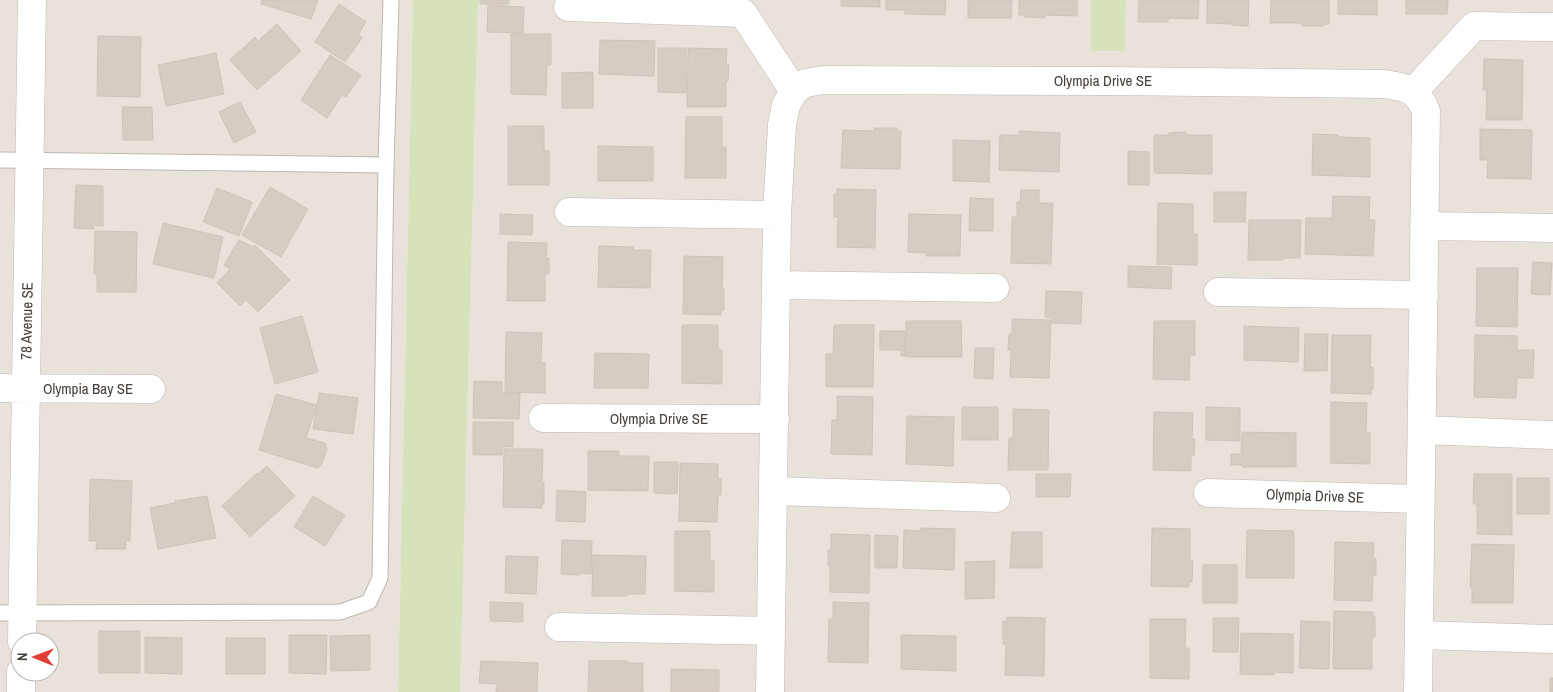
<svg xmlns="http://www.w3.org/2000/svg" width="1553" height="692" viewBox="0 0 1553 692" font-family="'Archivo Narrow',sans-serif">
<style>
.residential{fill:#e8e2db;fill-rule:evenodd}
.green{fill:#d6e3ba}
.building{fill:#d5ccc3;stroke:#cfc3b7}
.lines{fill:none;stroke-linecap:round;stroke-linejoin:round}
.service-casing{stroke:#bfb8b0;stroke-width:17}
.minor-casing{stroke:#bfb8b0;stroke-width:29}
.service{stroke:#fff;stroke-width:15}
.minor{stroke:#fff;stroke-width:28}
.labels{text-anchor:middle;stroke-width:5;stroke-linejoin:round;paint-order:stroke}
.street-label{font-size:15px;fill:#48413b;stroke:#fff}
</style>
<rect width="100%" height="100%" fill="#f4f1ec"/>
<path class="residential" d="M0,0h413l-15,692h-398zM20,642h30v30h-30z
M478,0h613v51l34,-1 1,-50h427v692h-1093z"/>
<path class="green" d="M413,0h65l-18,692h-62z
M1091,0h35l-1,51h-34z"/>
<path class="building" d="M262,0h56l-7,19 -50,-15z
M480,0h29l-1,4h-28z
M841,0h39v7l-39,-1z
M886,0h60l-1,15 -41,-1 1,-4h-19z
M968,0h44l-1,18h-43z
M1019,0h58v16l-32,-1v3l-21,-1v-2h-5z
M1139,0h60l-1,19 -30,-1v4h-30z
M1207,0h42l-1,26 -16,-1v-1l-25,-1z
M1271,0h58v24h-5v2h-22v-3h-32z
M1338,0h39v15l-39,-1z
M1406,0h42l-1,14h-41z
M339,4l27,18 -8,13 4,3 -17,24 -30,-20z
M488,5l36,2 -1,26 -36,-1z
M277,24l24,27 -44,39 -27,-30 25,-23 3,4z
M511,34h40v31h-4l-1,30 -35,-1z
M98,36l43,1 -1,60 -43,-1z
M600,40l55,1 -1,35 -55,-2z
M658,48h28v45l-28,-1z
M688,48l39,1 -1,16h3l-1,16h-2v26h-39z
M216,53l8,41 -58,12 -8,-41z
M330,55l31,20 -15,22 -4,-2 -15,23 -26,-18z
M1484,59l39,1 -1,60h-36l1,-30h-4z
M593,72v36h-31v-35z
M240,102l16,30 -22,11 -15,-31z
M122,107h30l1,33h-30z
M686,117h36v30h4v31h-41z
M508,126h36v25h5v34h-41z
M874,128h23v3h4l-1,38 -59,-1 2,-38 31,1z
M1480,129l52,1 -1,49 -44,-1 1,-18h-8z
M1019,131l41,2 -1,39 -60,-2 1,-35h19z
M1186,132v3h26v39l-58,-1v-38h15v-2z
M1313,134l25,1v2l32,1v39l-58,-2z
M953,140l37,1 -1,41 -36,-1z
M598,146l55,1v34h-55z
M1128,151l21,1v33h-21z
M76,185l27,1v40l-9,-1v4l-20,-1z
M270,187l38,22 -27,48 -39,-22z
M217,188l35,14 -13,34 -36,-14z
M837,189l39,1 -1,58 -38,-1 1,-30h-4v-23h3z
M1021,190h18v13h14l-2,61 -40,-1 1,-46h5v-15h3z
M1214,192h32l-1,30h-31z
M1333,196l37,1 -1,23h6l-2,36 -68,-2 1,-36h26z
M970,198l23,1v32h-24z
M1158,203l35,1v30h4v31l-40,-1z
M500,214l33,1 -1,20 -32,-1z
M909,214l52,1 -1,41h-34v-3l-18,-1z
M1249,220h52l-1,38h-17v2h-35z
M163,223l60,14 -9,41 -61,-14z
M95,231l42,1 -1,60h-39v-18h-3z
M239,240l14,7 2,-2 35,35 -32,32 -12,-12 -6,6 -23,-23 13,-14 -6,-4z
M508,242l39,1 -1,15h3v16h-4v27h-38z
M599,246l34,1v3h18l-1,38 -52,-1z
M684,256l39,1 -1,32h2v21h-3v5l-38,-1z
M1533,262l19,1 -2,32 -19,-1z
M1128,266l44,1 -1,22 -43,-2z
M1477,268h41l-1,59 -41,-1z
M1046,291l36,1 -1,32 -29,-1v-5l-7,-1z
M302,316l16,56 -43,12 -15,-56z
M1012,319l39,1 -2,58 -39,-1 1,-27h-3l1,-16h3z
M906,321h55l1,36h-56z
M1154,321h41v34h-5l-1,25 -36,-1z
M682,325h36v25h4v34l-40,-1z
M834,325h40l-1,62h-47v-33h7z
M1244,326l55,2 -1,34 -54,-2z
M880,331h25v25h-4v-6h-21z
M506,332l36,1 -1,29h4v31l-40,-1z
M1305,334h23l-1,37h-23z
M1332,335h39l-1,32h3v22h-2v5l-40,-1z
M1475,335l42,1v14h17l-1,28h-16l-1,20 -42,-1z
M975,348h19l-1,31 -19,-1z
M595,353l54,1 -1,34h-54z
M474,381l28,1v11h18l-1,26 -46,-1z
M319,393l39,5 -5,36 -40,-5z
M276,394l41,11 -11,33 19,5 2,7 -5,13 -4,5 -59,-18z
M837,396l36,1 -1,58 -41,-1 1,-34h5z
M1331,402l36,1 -1,30h4v31l-39,-1z
M962,407h36v33h-36z
M1206,407l34,1v33l-34,-1z
M1013,409l36,1 -1,60h-40l1,-32h4z
M1154,412l39,1 -1,26h3l-1,16h-3v16l-38,-1z
M907,416l47,1 -1,49 -47,-2z
M473,422h40v25l-11,-1v9h-29z
M1242,432l54,1v34h-54v-2h-11v-11h10z
M504,449h39l-1,33h2v22h-2v4l-39,-1z
M588,451h31v5h30l-1,35 -60,-1z
M654,462h24l-1,32 -23,-1z
M680,463l38,1v15h3v16h-3l-1,27 -38,-1z
M267,466l28,30 -45,41 -28,-31 35,-33 1,1z
M1036,474h35l-1,23h-34z
M1474,474h38v61l-35,-1v-30h-4z
M1517,478h32v36h-32z
M90,479l42,2 -2,60h-4v8h-30l1,-8h-8z
M557,490l29,2 -1,30 -29,-1z
M207,496l9,42 -58,11 -8,-41 25,-5v-2z
M313,496l32,19 -20,31 -31,-19z
M921,528l34,1 -1,41 -51,-2 1,-38 17,1z
M1152,528l38,1v32h3l-1,21h-3v5l-38,-1z
M1247,530l47,1v47h-48z
M675,531h35v30h4v31l-39,-1z
M1012,532h30v36h-32z
M831,534l39,1 -1,58 -39,-1v-26h-2v-16h3z
M875,535l23,1 -1,32h-22z
M562,540l30,1 -1,33 -11,-1v2l-19,-1z
M1335,542l39,1 -1,15h3v17h-3l-1,26 -38,-1z
M1472,544l42,1 -1,58h-41v-16h-2z
M593,555l53,1 -1,38h-18v2h-35z
M506,556l32,1 -2,37 -31,-1z
M995,561l-1,37 -29,1v-37z
M1203,565h34v38h-34z
M490,602l33,1v19l-33,-1z
M833,602l36,1 -1,60 -40,-1 1,-43h4z
M1334,611l39,1v4h2v21h-3v32h-39z
M1007,617l38,1 -1,58 -39,-1 1,-31h-3v-23l4,1z
M1213,618h26l-1,34h-25z
M1150,619h36l-1,29h4v31l-39,-1z
M1301,621l29,1 -1,47 -30,-1z
M99,631h41v42h-41z
M1241,633l52,1v39l-19,-1v3l-34,-1z
M289,635h38l-1,39 -37,-1z
M370,635v35l-39,1 -1,-35z
M901,635l55,1v35l-55,-2z
M145,637l37,1v36l-37,-1z
M226,638h39v36h-39z
M481,661l57,2 -1,29h-41l1,-8 -18,-1z
M589,661h38v2h16v29h-55z
M671,669l48,1v22h-48z
M1550,678h3v14h-3z"/>
<g class="lines">
<g class="service-casing">
<path id="service" d="M0,160l386,5
M0,613l340,-1 29,-10 11,-24 6,-413 5,-165"/>
</g>
<g class="minor-casing">
<path id="minor" d="M568,7l175,6 51,78
M1413,92l61,-66 79,1
M569,212l208,3
M1424,226l129,2
M776,285l219,3
M1218,292l206,3
M0,388l151,1
M543,418l232,1
M1422,430l131,5
M773,491l223,7
M1208,493l213,6
M559,627l212,4
M1419,635l134,4
M22,642l10,-642
M21,692v-20
M770,692l7,-477 5,-90 4,-20 8,-14 11,-8 19,-3 282,1 278,3c23,4 32,4 42,27l-8,581"/>
</g>
<use href="#service" class="service"/>
<use href="#minor" class="minor"/>
</g>
<g class="labels">
<g class="street-label">
<text x="1103" y="86">Olympia Drive SE</text>
<text transform="translate(27 321) rotate(-89)" y="5">78 Avenue SE</text>
<text x="88" y="394">Olympia Bay SE</text>
<text x="659" y="424">Olympia Drive SE</text>
<text transform="translate(1315 496) rotate(2)" y="5">Olympia Drive SE</text>
</g>
</g>
<g transform="translate(35 657) rotate(271)"><circle r="24" fill="#ffffff" stroke="#b6b3b1"/>
<path d="M0-4L9 19L0 12L-9 19Z" fill="#e23c36"/>
<text y="-8" font-size="14" font-weight="bold" text-anchor="middle" fill="#48413b">N</text>
</g>
</svg>
